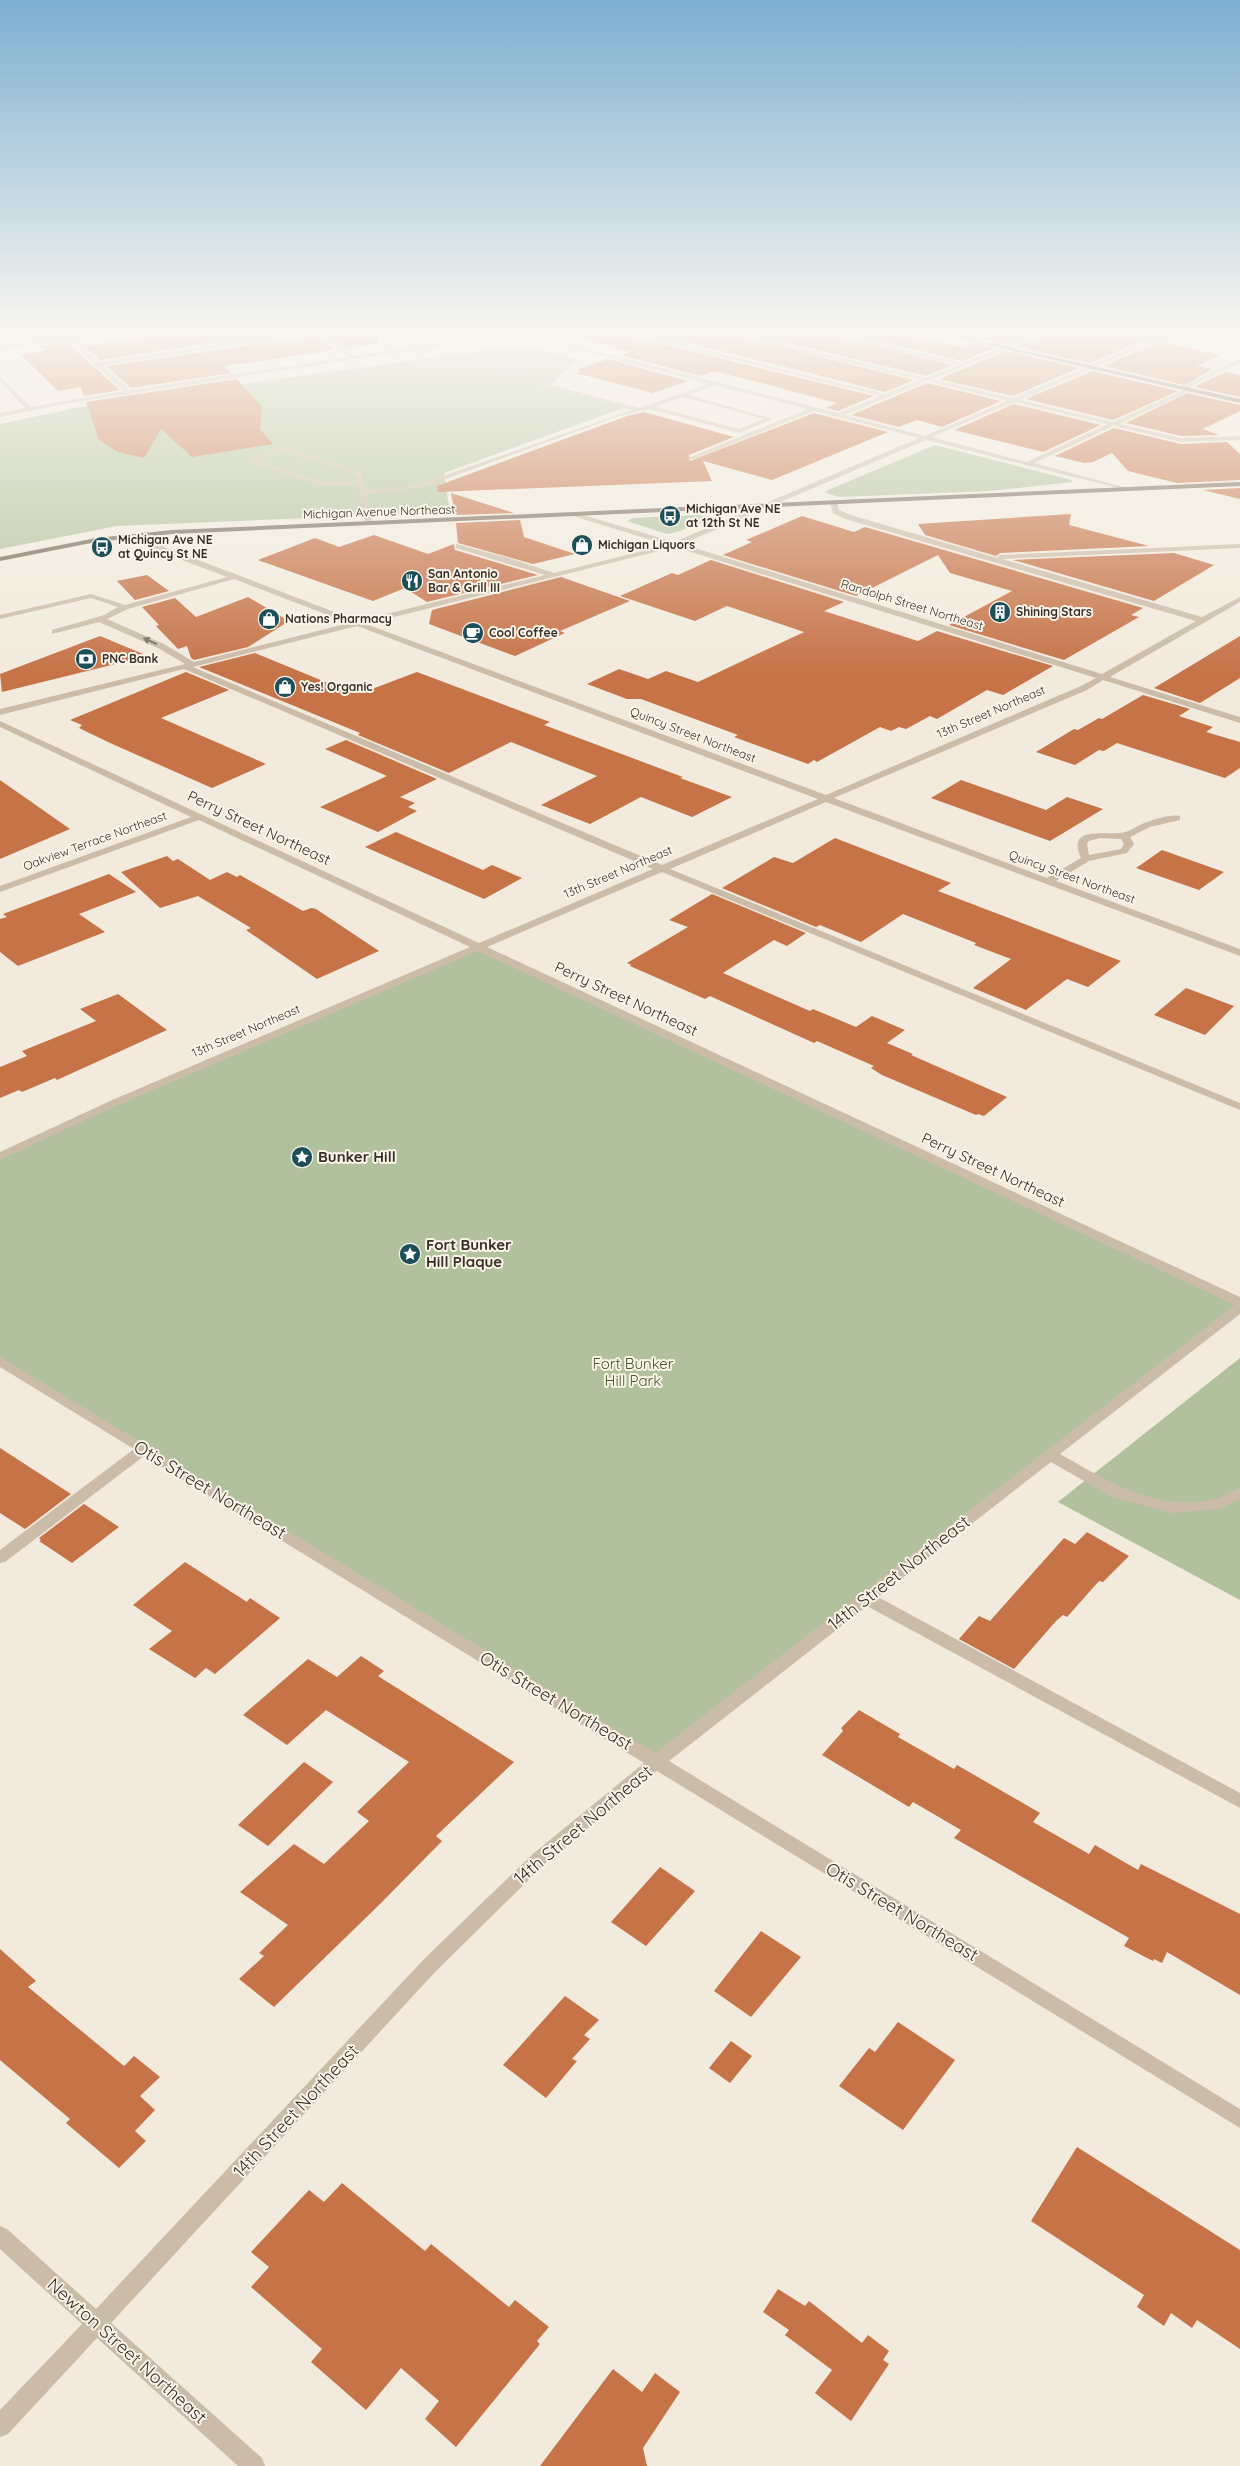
<svg xmlns="http://www.w3.org/2000/svg" width="1240" height="2466" viewBox="0 0 1240 2466" font-family="Quicksand,sans-serif">
<style>
.green{fill:#b1c19d}
.building{fill:#c67348}
.lines{fill:none;stroke-linecap:round;stroke-linejoin:round}
.minor{fill:#cbbca9;fill-rule:evenodd}
.major{fill:#79685a;fill-rule:evenodd}
.oneway{fill:#7a6e63}
.labels{text-anchor:middle;stroke-width:4;stroke-linejoin:round;paint-order:stroke}
.far-poi-label{font-size:12px;font-weight:bold;fill:#382f29;stroke:#faf4e9;text-anchor:start}
.far-street-label{font-size:12px;fill:#382f29;stroke:#faf4e9}
.street-label{font-size:15px;fill:#382f29;stroke:#faf4e9}
.poi-label{font-size:15px;font-weight:bold;fill:#382f29;stroke:#faf4e9;text-anchor:start}
.park-label{font-size:15px;fill:#43562c;stroke:#faf4e9}
.near-street-label{font-size:18px;fill:#382f29;stroke:#faf4e9}
</style>
<rect width="100%" height="100%" fill="#f2eadd"/>
<path class="green" d="M522,345l56,14 -29,27 77,21 -182,66 5,34 -22,6 -310,13 -117,23v-125l80,-17z
M935,445l136,35 2,2 -83,9 -151,6 -13,-4 2,-3z
M699,515l7,2 1,3 -30,12 -10,2 -40,-13 6,-3z
M478,947l762,355 -584,460 -656,-401v-205z
M1240,1358v242l-182,-98z"/>
<path class="building" d="M20,328h42l8,6 -37,6z
M210,328h99l-209,32 -17,-14z
M350,328h27l1,16 -31,4 -20,-14z
M577,328h41v5l256,63 -36,15 -12,-3 11,-5 -76,-20 -47,-12 -13,5 -81,-21 11,-3 -55,-15z
M628,328h77l209,52 -29,12z
M725,328h77l150,37 -26,11z
M822,328h53l93,21 1,-6 25,5 -31,13z
M970,328h74l-40,16 -35,-8z
M1059,328h36l53,11 -58,24 -74,-16z
M316,336l19,14 -111,16 7,7 -100,15 -25,-22z
M66,342l54,48 -36,6 -3,-9 -23,4 -38,-37 25,-3 -5,-5z
M1159,342l61,13 -23,11 16,3 -29,16 -81,-19z
M1006,351l73,17 -66,28 -74,-17z
M608,359l80,22 -35,12 -77,-20 5,-2 -5,-1z
M1092,371l86,20 -65,29 -87,-21z
M1225,372l15,3v22l-46,-10z
M237,379l25,28 -2,22 13,15 -81,13 -31,-28 -17,29 -26,-6 -19,-12 -13,-38z
M927,383l74,18 -59,26 -25,-7 -18,7 -48,-12z
M1187,393l53,12v6l-37,18 16,6 -38,1 -55,-13z
M1014,404l87,21 -58,27 -89,-22z
M644,412l90,25 -45,18 1,6 124,-48 74,19 -116,48 -69,-19 9,20 -274,11 -1,-6 190,-70z
M1114,428l67,16 46,-2 13,12v26l-63,3 -49,-12 -16,-18 -19,9 -9,1 -29,-7z
M1240,488v11l-37,-9z
M451,493l63,20 -59,2z
M1071,514l-2,11 80,21 -149,7 -4,3 -71,-21 -7,-11z
M802,516l52,16 11,-5 278,81 -12,7 8,2 -75,43 -115,-35 63,-34 -62,-18 -12,-18 -82,41 -133,-41 29,-13 -6,-2z
M520,520l4,17 51,17 -42,10 -75,-21 -2,-20z
M374,535l54,19 26,-10 1,6 83,25 -111,27 -22,-14 -32,13 -115,-41 57,-22 24,9z
M1174,553l40,12 -60,36 -141,-41z
M711,560l133,42 -20,9 94,30 19,-10 116,35 -50,29 -16,-5 -50,29 -7,-3 -24,13 -7,-2 -8,4 -11,-4 -63,35 -3,-2 -6,4 -74,-27 4,-2 -97,-36h-14l-40,-15 32,-15 29,10 18,-8 32,11 106,-50 -77,-26 -32,15 -75,-25 52,-23 6,2z
M147,575l22,16 -34,9 -18,-19z
M561,577l69,24 -70,30 5,2 -50,23 -86,-32 3,-14z
M248,597l41,24 -41,26 -54,13 -3,-2 -4,-12 -9,3 -22,-23 3,-1 -17,-18 33,-9 21,19z
M100,636l48,20 -146,36 -2,-18z
M1240,636v42l-40,25 -46,-15z
M255,653l85,35 14,-6 18,7 45,-17 133,50 -6,3 139,52 -3,1 52,19 -40,20 -51,-20 -51,27 -49,-19 56,-29 -86,-34 -62,31 -91,-38 2,-2 -161,-66z
M186,672l43,18 -68,28 105,46 -54,24 -102,-45 -31,-15 3,-3 -12,-5z
M1143,695l47,14 -11,7 34,11 -7,5 34,10v26l-15,10 -108,-35 -13,8 -5,-1 -24,15 -39,-13 38,-23 4,1 21,-12 3,1z
M346,740l91,39 -37,18 15,6 -7,4 9,4 -39,21 -58,-25 67,-31 -62,-27z
M0,780l70,49 -70,30z
M961,780l85,30 21,-13 36,12 -53,32 -119,-43z
M396,832l87,38 9,-5 30,13 -38,21 -119,-52z
M835,838l116,45 -13,8 183,70 -33,26 -21,-8 -41,31 -53,-22 38,-29 -37,-14 2,-2 -73,-29 -42,28 -41,-17 -4,2 -94,-39 52,-31 19,6z
M1162,850l62,22 -25,18 -63,-22z
M167,856l6,5 5,-2 32,21 17,-8 10,5 3,-2 63,36 8,-3 5,1 63,42 -62,28 -71,-49 5,-2 -53,-32 -38,12 -39,-36z
M109,874l27,18 -57,22 26,18 -87,34 -18,-14v-33l7,-2 -4,-3z
M712,894l94,39 -19,13 -13,-6 -51,33 87,38 3,-2 43,18 16,-11 33,14 -18,13 26,11 -2,1 96,42 -23,19 -6,-2 -2,1 -94,-40 -11,-7 3,-2 -57,-25 -3,2 -104,-47 -5,3 -75,-33 1,-1 -4,-2 61,-36 -19,-7z
M1186,988l48,18 -29,29 -51,-20z
M118,994l49,36 -110,50 -2,-2 -33,14 -3,-2 -19,8v-31l27,-11 -5,-5 74,-30 -16,-12z
M0,1448l71,46 -46,35 -25,-16z
M84,1504l35,23 -47,36 -33,-22 2,-1 -2,-2z
M1087,1532l42,24 -26,26 -4,-1 -32,36 -4,-2 -7,6 -42,48 -55,-30 20,-23 11,5 74,-83 11,6z
M185,1562l62,40 3,-4 30,20 -65,56 -9,-6 -11,10 -46,-29 23,-18 -39,-26z
M361,1656l23,15 -6,5 136,86 -78,74 6,5 -62,63 -106,103 -35,-28 25,-23 -5,-3 29,-28 -48,-33 54,-48 30,20 45,-43 -12,-9 52,-50 -83,-52 -39,35 -44,-30 65,-56 29,18z
M859,1710l41,24 -2,3 56,32 3,-4 83,48 -7,9 56,32 6,-9 43,25 3,-6 99,50v81l-73,-43 -5,11 -8,-4 -1,2 -29,-15 5,-8 -175,-100 7,-8 -48,-28 -4,5 -87,-52 21,-24 -2,-3z
M304,1762l29,20 -65,64 -30,-21z
M660,1867l35,24 -49,55 -35,-24z
M761,1931l40,26 -50,60 -37,-26z
M0,1949l36,32 -8,6 96,79 10,-10 26,21 -20,19 15,14 -20,21 11,10 -27,27 -53,-45 4,-4 -70,-59z
M565,1996l34,24 -15,15 6,4 -18,20 5,2 -31,37 -43,-33z
M898,2022l57,38 -52,70 -64,-44 30,-38 6,4z
M731,2041l21,15 -22,27 -21,-15z
M1077,2147l163,103v99l-43,-29 -5,8 -21,-15 -7,13 -27,-19 7,-12 -113,-74z
M342,2183l83,68 6,-7 78,63 6,-7 34,27 -12,14 3,3 -84,103 -31,-28 14,-18 -38,-33 -35,42 -55,-48 11,-13 -71,-62 18,-20 -18,-15 58,-62 15,12z
M778,2289l27,17 4,-5 53,42 6,-8 21,16 -6,9 6,4 -38,57 -36,-28 17,-23 -47,-35 4,-5 -26,-18z
M613,2369l29,23 13,-19 25,19 -37,56 4,18h-107z"/>
<g class="lines">
<path class="minor" d="M130,328h15l-72,11 26,23 216,-33 33,-1 -26,5 32,23 184,-28h14l-26,5 312,80 42,-17 -262,-65 2,-3h6l-2,2 261,64 35,-14 -213,-52h10l209,50 32,-13 -154,-37h10l149,35 86,-35h8l-124,51 80,19 145,-61 -37,-9c14,0 28,6 41,6 8,0 15,-6 24,-6l-166,72 93,22 66,-30 10,-9 51,-24v4l-47,22 -10,9 -63,30 61,14 59,-2v4l-59,2 -67,-16 -80,37 97,26v2l-205,-51 -244,104 420,130 94,-53 -351,-102 -12,-6 -3,-10 7,-2 2,9 12,5 146,43 3,-3 240,-11v4l-238,11 200,58 38,-20v5l-130,75 130,40v6l-137,-43 -16,10 -253,108 213,80 34,-20c-16,-35 28,-21 44,-26 6,-1 11,-6 17,-8 10,-4 28,-10 38,-8v4l-30,7 -20,10 4,7 -7,9 -38,8 -33,20 184,68v7l-414,-154 -156,67 570,234v7l-578,-238 -175,75 753,350v17l-180,140c52,29 94,58 156,45 8,-2 15,-9 24,-11v11l-20,10 -49,4 -59,-16 -61,-35 -173,135 362,196v15l-373,-202 -198,155 571,348v19l-583,-357 -111,92 -109,107 -326,353 151,135 3,8h-27l-141,-128 -89,96 -8,3v-27l82,-86 -82,-75v-23l7,3 89,80 329,-351 109,-105 110,-90 -500,-307 -139,106 -5,1v-13l134,-101 -134,-82v-10l655,396 580,-448 -757,-354 -360,154 -118,55v-8l110,-51 360,-154 -271,-127 -199,72v-6l191,-69 -191,-90v-6l479,222 174,-74 -469,-200 -184,46v-6l185,-45 -27,-16 -59,-26 -47,12v-4l52,-15 14,-8 -27,-9 -91,21v-4l91,-21 34,11 102,-28 -69,-26 -20,-14v-4h3l23,14 194,74 187,-46 -89,-27v-4l53,14 45,15 113,-28 -94,-29v-4l101,30 245,-104 -105,-27 -120,48h-4v-2l118,-48 -94,-24 -25,10 84,24 -34,14 -89,-24 -30,7 -197,71 -56,7 6,29 -4,2 -4,-2 -7,-38h-39l-72,-25 37,-13 77,25 5,18 54,-6 212,-74 -131,-36v-2l138,36 69,-24 -189,-50 -449,69 -70,14v-4l25,-5 -25,-26v-5l31,30 93,-16 -57,-51 -67,10v-4zM316,334l32,23 -218,33 -28,-25zM927,381l80,20 -82,35 -80,-21zM683,397l81,22 -25,10 -83,-22zM1014,402l93,22 -80,38 -95,-25zM284,451l72,23 1,7h-37l-63,-21zM675,547l421,131 -15,8 -255,109 -460,-171zM234,579l115,44 -155,39 -30,-18 -57,-25 21,-10zM357,626l461,173 -156,66 -469,-198zM1100,838l21,1 3,5 -3,5 -32,6 -2,-11 2,-3z"/>
<path class="major" d="M913,328h11l316,71v4z
M1240,482v4l-1068,48 -76,8 -96,19v-4l96,-19 76,-8z"/>
</g>
<defs><path id="oneway-solid" d="M-6-.8H1V-3.2L6.5 0L1 3.2V.8H-6Z" transform="scale(1.25)"/></defs>
<use class="oneway" href="#oneway-solid" transform="translate(150 641) rotate(-156)"/>
<linearGradient id="sky" x2="0" y2="1"><stop stop-color="#7dafd1"/><stop offset="0.49" stop-color="#f9f6f0"/><stop offset="1" stop-color="#f9f6f0" stop-opacity="0"/></linearGradient>
<rect width="1240" height="673" fill="url(#sky)"/>
<defs>
<g id="bus-disc" transform="scale(1.125)"><circle r="9.5" fill="#1e4f59" stroke="#faf4e9"/><path d="M-5-6H5V4H4V6H2V4H-2V6H-4V4H-5ZM-3.5-4V0h7V-4ZM-3.5 1.2v1.5H-2V1.2ZM2 1.2v1.5H3.5V1.2Z" fill="#fff"/></g>
<g id="shop-disc" transform="scale(1.125)"><circle r="9.5" fill="#1e4f59" stroke="#faf4e9"/><path d="M-5-2.5h2.3a2.7 3.5 0 0 1 5.4 0H5L5.5 6h-11ZM-1.5-2.5h3a1.5 2.3 0 0 0-3 0Z" fill="#fff"/></g>
<g id="restaurant-disc" transform="scale(1.125)"><circle r="9.5" fill="#1e4f59" stroke="#faf4e9"/><path d="M-5-6h1v4h1v-4h1v4h1v-4h1v5L-1.5 .5V6h-2V.5L-5-1ZM5-6V6H3V1.5H1.5Q1.5-4 5-6Z" fill="#fff"/></g>
<g id="building-disc" transform="scale(1.125)"><circle r="9.5" fill="#1e4f59" stroke="#faf4e9"/><path d="M-4-6H4V6H1V3H-1V6H-4ZM-2.5-4.3h1.7v1.8h-1.7ZM.8-4.3h1.7v1.8H.8ZM-2.5-1h1.7V.8h-1.7ZM.8-1h1.7V.8H.8Z" fill="#fff"/></g>
<g id="cafe-disc" transform="scale(1.125)"><circle r="9.5" fill="#1e4f59" stroke="#faf4e9"/><path d="M-5.5-4.5H6V0H3Q3 3.5 0 3.5H-2.5Q-5.5 3.5-5.5 0ZM3-3.2v2h1.7v-2ZM-6 4.5H4V6H-6Z" fill="#fff"/></g>
<g id="bank-disc" transform="scale(1.125)"><circle r="9.5" fill="#1e4f59" stroke="#faf4e9"/><path d="M-6-4H6V4H-6ZM0-2.3a2.3 2.3 0 1 0 0 4.6a2.3 2.3 0 1 0 0-4.6Z" fill="#fff"/></g>
<g id="sight-disc" transform="scale(1.125)"><circle r="9.5" fill="#1e4f59" stroke="#faf4e9"/><path d="M0-6L1.8-2.2L6-1.7L2.9 1.2L3.7 5.4L0 3.3L-3.7 5.4L-2.9 1.2L-6-1.7L-1.8-2.2Z" fill="#fff"/></g>
</defs>
<g fill-rule="evenodd">
<use href="#bus-disc" x="670" y="516"/>
<use href="#shop-disc" x="582" y="545"/>
<use href="#bus-disc" x="102" y="547"/>
<use href="#restaurant-disc" x="412" y="581"/>
<use href="#building-disc" x="1000" y="612"/>
<use href="#shop-disc" x="269" y="619"/>
<use href="#cafe-disc" x="473" y="633"/>
<use href="#bank-disc" x="86" y="659"/>
<use href="#shop-disc" x="285" y="687"/>
<use href="#sight-disc" x="302" y="1157"/>
<use href="#sight-disc" x="410" y="1254"/>
</g>
<g class="labels">
<g class="far-poi-label">
<text x="686" y="513">Michigan Ave NE<tspan x="686" dy="14">at 12th St NE</tspan></text>
<text x="118" y="544">Michigan Ave NE<tspan x="118" dy="14">at Quincy St NE</tspan></text>
<text x="598" y="549">Michigan Liquors</text>
<text x="428" y="578">San Antonio<tspan x="428" dy="14">Bar &amp; Grill III</tspan></text>
<text x="1016" y="616">Shining Stars</text>
<text x="285" y="623">Nations Pharmacy</text>
<text x="489" y="637">Cool Coffee</text>
<text x="102" y="663">PNC Bank</text>
<text x="301" y="691">Yes! Organic</text>
</g>
<g class="far-street-label">
<text transform="translate(379 512) rotate(-2)" y="4">Michigan Avenue Northeast</text>
<text transform="translate(912 605) rotate(17)" y="4">Randolph Street Northeast</text>
<text transform="translate(991 712) rotate(-23)" y="4">13th Street Northeast</text>
<text transform="translate(693 735) rotate(21)" y="4">Quincy Street Northeast</text>
<text transform="translate(95 841) rotate(-20)" y="4">Oakview Terrace Northeast</text>
<text transform="translate(618 872) rotate(-23)" y="4">13th Street Northeast</text>
<text transform="translate(1072 877) rotate(20)" y="4">Quincy Street Northeast</text>
<text transform="translate(246 1031) rotate(-23)" y="4">13th Street Northeast</text>
</g>
<g class="street-label">
<text transform="translate(259 828) rotate(25)" y="5">Perry Street Northeast</text>
<text transform="translate(626 999) rotate(25)" y="5">Perry Street Northeast</text>
<text transform="translate(993 1170) rotate(25)" y="5">Perry Street Northeast</text>
</g>
<g class="poi-label">
<text x="318" y="1162">Bunker Hill</text>
<text x="426" y="1250">Fort Bunker<tspan x="426" dy="17">Hill Plaque</tspan></text>
</g>
<g class="park-label">
<text x="633" y="1369">Fort Bunker<tspan x="633" dy="17">Hill Park</tspan></text>
</g>
<g class="near-street-label">
<text transform="translate(210 1490) rotate(31)" y="6">Otis Street Northeast</text>
<text transform="translate(899 1573) rotate(-38)" y="6">14th Street Northeast</text>
<text transform="translate(556 1701) rotate(31)" y="6">Otis Street Northeast</text>
<text transform="translate(583 1825) rotate(-40)" y="6">14th Street Northeast</text>
<text transform="translate(902 1912) rotate(31)" y="6">Otis Street Northeast</text>
<text transform="translate(296 2111) rotate(-47)" y="6">14th Street Northeast</text>
<text transform="translate(127 2351) rotate(42)" y="6">Newton Street Northeast</text>
</g>
</g>
</svg>
